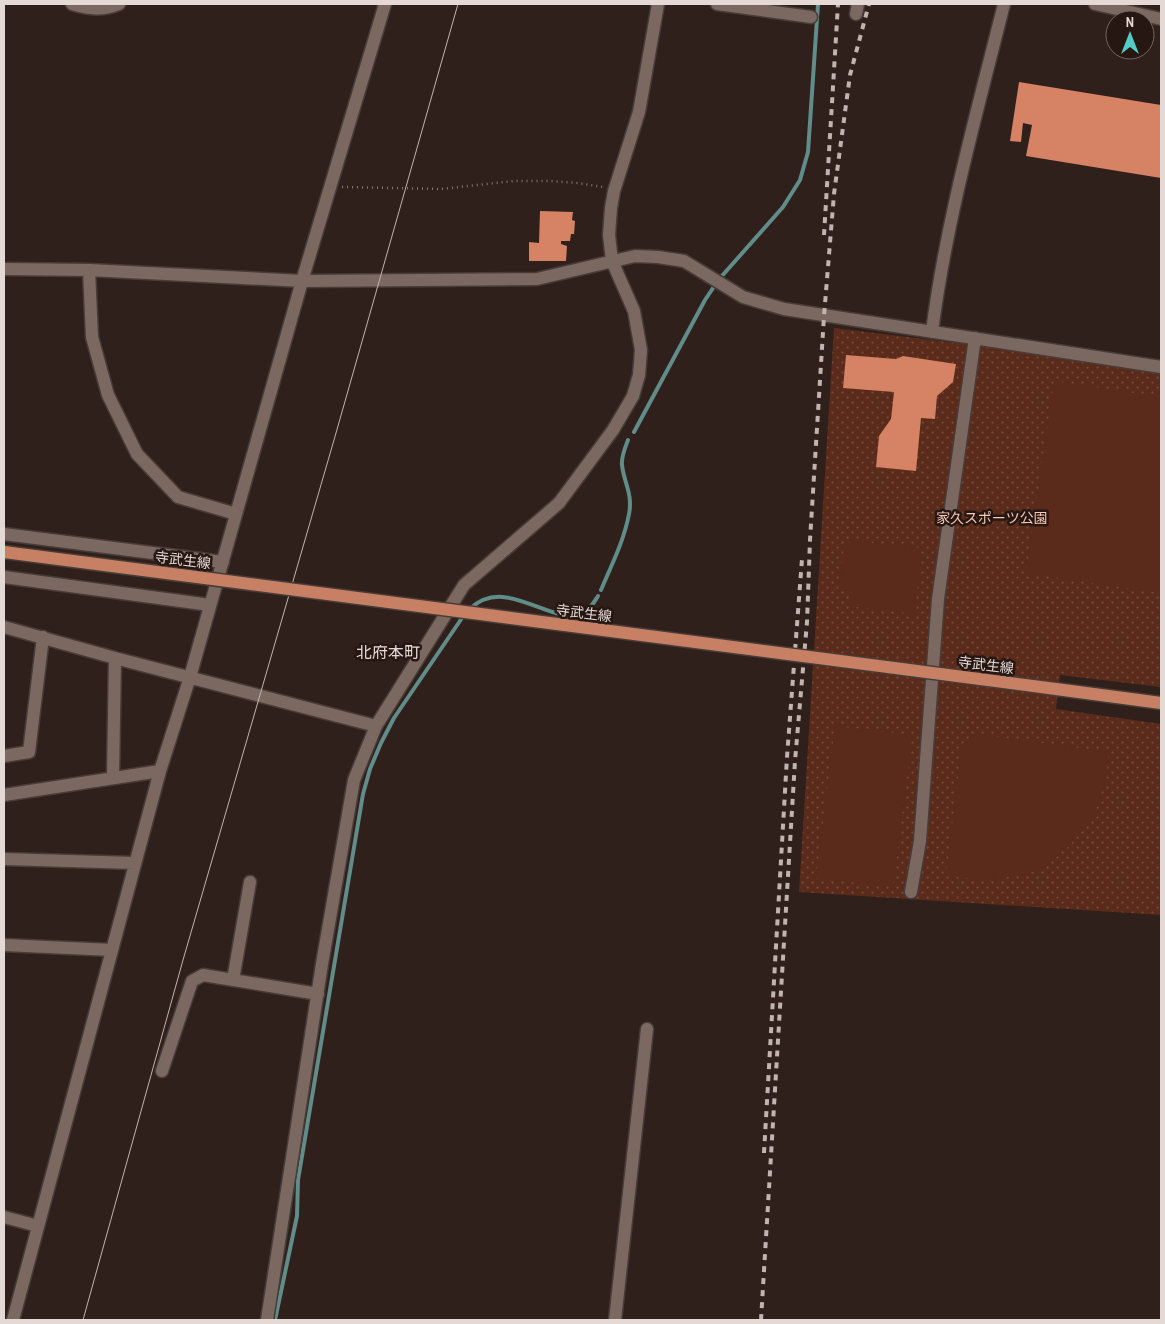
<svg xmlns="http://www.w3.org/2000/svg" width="1165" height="1324" viewBox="0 0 1165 1324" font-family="'Archivo Narrow','Noto Sans JP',sans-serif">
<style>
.grass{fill:url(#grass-dots)}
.pitch{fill:#5a2b1a}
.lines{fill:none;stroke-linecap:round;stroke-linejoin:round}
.stream{stroke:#608c89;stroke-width:4}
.building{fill:#d68264}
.minor-casing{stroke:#483c38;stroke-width:15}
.major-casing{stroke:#483c38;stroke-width:15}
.path{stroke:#847672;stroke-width:2.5;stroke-dasharray:1 4;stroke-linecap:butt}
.minor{stroke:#7b6861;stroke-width:12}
.major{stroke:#c88065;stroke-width:12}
.tram{stroke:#c0b4b0;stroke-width:1}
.rail{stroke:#c0b4b0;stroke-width:4;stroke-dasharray:6 6;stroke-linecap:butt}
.major-bridge-casing{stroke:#483c38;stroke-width:15;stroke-linecap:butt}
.major-bridge{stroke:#c88065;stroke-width:12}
.labels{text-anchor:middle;stroke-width:5;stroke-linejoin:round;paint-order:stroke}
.park-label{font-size:14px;fill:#f6c8b8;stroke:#261712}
.street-label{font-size:14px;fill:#e4d9d5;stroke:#261712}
.quarter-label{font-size:16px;fill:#e4d9d5;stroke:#261712}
</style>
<defs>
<pattern id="grass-dots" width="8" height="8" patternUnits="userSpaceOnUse" patternTransform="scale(1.25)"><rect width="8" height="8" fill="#5a2b1a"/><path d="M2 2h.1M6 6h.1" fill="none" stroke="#72493a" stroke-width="1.8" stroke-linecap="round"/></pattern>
</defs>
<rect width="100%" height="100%" fill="#30201b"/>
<path class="grass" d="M834,328l327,40v319l-101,-12 -4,34 105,15v191l-362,-23z"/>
<path class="pitch" d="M1054,381l107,16v196l-135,-20z
M845,540l76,8 -2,13h2l-7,53 -63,-8 1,-15 -14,-1z
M835,726l77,9 -19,152 -77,-9z
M974,734l135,18 -3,27 -11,33 -25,33 -32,26 -49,9 -43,-4 16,-132z"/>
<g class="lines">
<path class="stream" d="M721,277l62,-70 17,-27 8,-28 10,-148
M634,432l71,-132 8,-12
M601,590c10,-24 23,-49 28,-76 4,-20 -5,-31 -7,-49 -1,-8 3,-17 6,-25
M470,609c35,-35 82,18 112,4 8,-3 12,-11 16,-17
M275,1320l22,-104 1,-36 65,-386 7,-25 11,-26 13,-25 70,-103"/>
</g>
<path class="building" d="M1019,82l142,23v73l-135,-22 6,-31 -9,-2 -2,19 -11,-1z
M540,211l33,1 -1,8 3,1 -1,13h-3l-1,7h-9v3l6,2 -1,15h-37v-19l10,1z
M846,355l50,4 7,-3 53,8 -3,18 -16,14 -2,23 -14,-1 -5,53 -40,-4 3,-31 12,-17 3,-27 -51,-4z"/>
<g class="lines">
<g class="minor-casing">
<path id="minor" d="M72,4c17,5 30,7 47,0
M717,4l94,13
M1095,4l66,15
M856,14l2,-10
M4,269l85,1 213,11 235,-2 98,-23 23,1 26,4 59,36 41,12 377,58
M89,270l3,67 16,58 29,59 41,43 58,17
M932,332c14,-111 45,-220 72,-328
M4,534l219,28
M4,577l206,28
M4,627l111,31 261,68
M4,756l25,-4 14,-115
M113,777l2,-119
M4,795l156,-24
M4,859l130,4
M911,892l9,-51 18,-242 37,-261
M4,945l108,5
M233,980l17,-98
M162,1071l30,-90 11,-6 115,19
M4,1217l34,9
M13,1320l147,-549 30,-94 112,-396 83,-277
M267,1320l55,-356 32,-184 22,-54 88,-141 95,-82 54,-73 20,-34 6,-21 2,-25 -7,-39 -22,-50 -3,-26 2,-27 3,-17 25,-79 19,-108
M615,1320l32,-291"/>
</g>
<g class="major-casing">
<path id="major" d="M1056,689l105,14"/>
</g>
<path class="path" d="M342,187l99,2 73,-8h36l28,2 25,4"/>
<use href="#minor" class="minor"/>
<use href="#major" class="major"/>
<path class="tram" d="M83,1320l100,-360 151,-520 124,-436"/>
<path class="rail" d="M824,235l14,-231
M764,1153l23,-396 15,-198
M761,1320l34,-559 12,-139 3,-82 14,-224 10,-122 16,-119 19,-71"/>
<g class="major-bridge-casing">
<path id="major-bridge" d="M4,552l1052,137"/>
</g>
<use href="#major-bridge" class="major-bridge"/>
</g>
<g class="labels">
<g class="park-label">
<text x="992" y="523">家久スポーツ公園</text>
</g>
<g class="street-label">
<text transform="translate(183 560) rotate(7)" y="5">寺武生線</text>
<text transform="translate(584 613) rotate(7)" y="5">寺武生線</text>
<text transform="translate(986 665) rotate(7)" y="5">寺武生線</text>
</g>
<g class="quarter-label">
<text x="388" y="658">北府本町</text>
</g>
</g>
<rect width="1165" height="1324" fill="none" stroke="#e4d9d5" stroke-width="10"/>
<g transform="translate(1130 35)"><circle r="24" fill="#261712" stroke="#726560"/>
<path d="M0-4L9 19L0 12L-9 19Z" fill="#54cdc8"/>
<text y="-8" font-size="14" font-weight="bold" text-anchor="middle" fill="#e4d9d5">N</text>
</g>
</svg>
